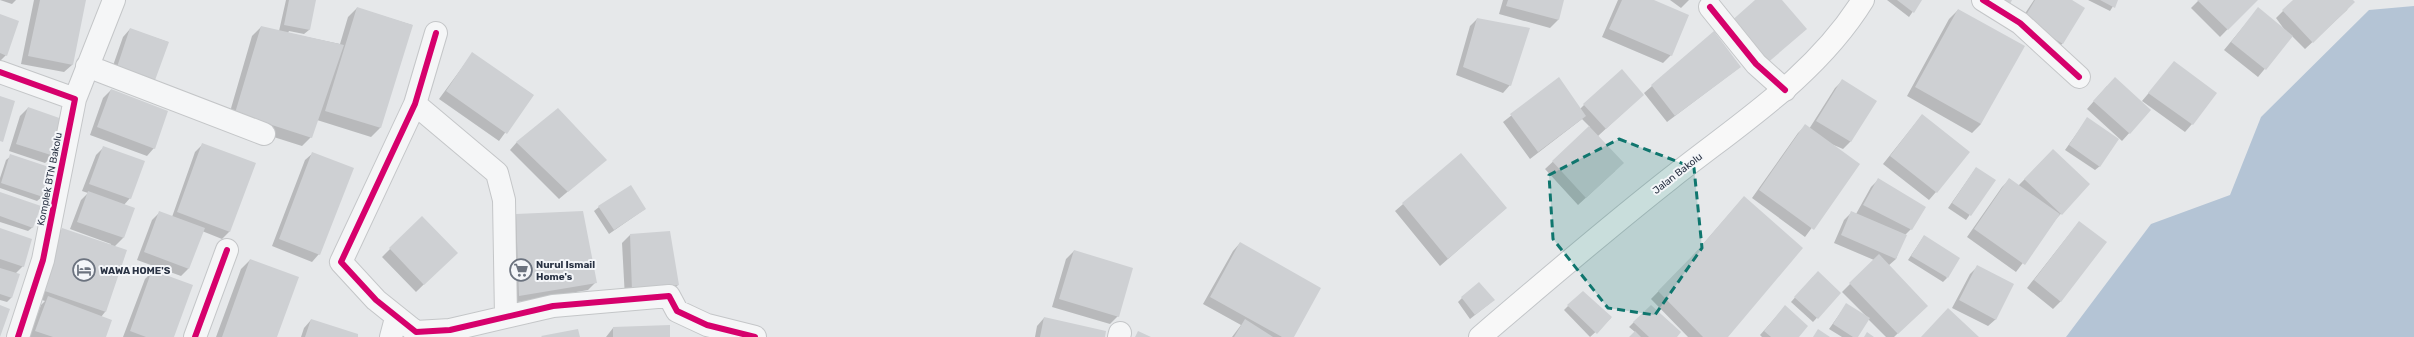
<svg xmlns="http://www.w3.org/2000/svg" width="2414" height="337" viewBox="0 0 2414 337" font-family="Rubik,sans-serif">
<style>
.water{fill:#b4c4d5}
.shadow{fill:#0003}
.building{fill:#ced0d3}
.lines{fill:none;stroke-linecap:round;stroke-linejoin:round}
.minor-casing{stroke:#c4c6c8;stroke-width:24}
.major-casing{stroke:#c2c5c8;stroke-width:24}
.minor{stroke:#f5f6f7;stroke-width:22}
.major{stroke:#f8f8f8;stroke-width:22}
.cycleway-casing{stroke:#f4f6f9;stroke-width:8}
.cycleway{stroke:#d6006c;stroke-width:6}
.marked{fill:#0f766e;fill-opacity:0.2;stroke:#0f766e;stroke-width:3;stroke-dasharray:8 5;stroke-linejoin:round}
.labels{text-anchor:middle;stroke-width:4;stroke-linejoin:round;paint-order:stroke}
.street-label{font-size:10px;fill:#2b3445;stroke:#f4f6f9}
.poi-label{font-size:10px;font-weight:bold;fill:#2b3445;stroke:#f4f6f9;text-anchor:start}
</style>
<rect width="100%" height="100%" fill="#e6e8ea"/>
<path class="water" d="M2414,6v331h-348l85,-113 79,-29 31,-78 108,-107z"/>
<path class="shadow" d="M0,0h16l-4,4z
M34,0h51l-13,65 -8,7 -43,-8z
M286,0h29l-6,30 -5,4 -15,-3 -1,2 52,11 8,-27 9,-9 55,17 -32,103 -9,9 -54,-17 -6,17 -9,9 -75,-24 25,-86 9,-9 18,4z
M1503,0h60l-5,20 -8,8 -51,-14z
M1618,0h33l20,55 -8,8 -61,-26z
M1670,0h19l-8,8z
M1887,0h34l-12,17z
M2034,0h37l12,8 -21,36 -7,7 -39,-24z
M2088,0h29l-7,11z
M2199,0h57l-36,37 -29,-29z
M2294,0h58l-5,10 -42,39 -13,-13 -34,41 -34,-27 34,-41 29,24 -11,-15z
M1958,10l23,114 -9,9 -65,-37 42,-77z
M0,15l6,40 -6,6z
M1477,19l33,66 -7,8 -47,-18 14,-49z
M130,29l38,13 -59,35 14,-40z
M472,54l61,41 -34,46 -60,-42z
M2174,63l18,61 -7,8 -43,-31z
M1740,67l-73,55 -23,-29 8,-7z
M1558,79l22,30 4,-4 51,-3 -37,34 17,35 -37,34 -33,-36 45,-42 -8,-8 -52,40 -27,-37z
M1842,81l33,20 -25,41 -7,7 -14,-6 30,21 -54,73 -53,-39 46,-65 7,-7 4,3 26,-41z
M2107,86l43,24 -28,31 -35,-32z
M111,90l43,58 -7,8 -57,-21 13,-37z
M28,108l25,48 -8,7 -36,-12 11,-35z
M1922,115l14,77 -7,8 -46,-36z
M2087,119l13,47 -5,4 -30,-20z
M517,142l88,18 -46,39 -49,-49z
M203,144l27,87 -8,8 -20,-8 -14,38 -7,7 -44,-16 15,-40 8,-8 12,5 23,-65z
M104,147l26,51 -6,7 9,3 -10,30 -9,9 12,4 -21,61 -4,5 4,20h-76l12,-32 4,-4 -13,-4 22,-60 8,-7 48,16 1,-2 -41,-15 11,-29 7,-7 -6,-2 14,-36z
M2053,150l35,35 -32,34 -40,53 -49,-35 35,-50 8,-8 8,7z
M313,153l6,101 -7,8 -40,-16 33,-86z
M1461,154l45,54 -66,58 -45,-55z
M11,156l31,41 -5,4 -37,-13v-10l6,-18z
M1976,168l18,13 -28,39 -18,-12z
M1879,179l32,50 -7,7 -8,23 -8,7 38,40 -32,31h-8l-18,-18 -11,18h-15l-13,-8 17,-24 21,12 -25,-25 32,-32 -40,-17 10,-23 8,-8 4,2 15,-27z
M0,193l33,34 -5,4 -28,-9z
M1744,197l-17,140h-39l-37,-38 39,-40z
M599,207l46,2 -36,25 -15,-23z
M516,215l80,67 -8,8 -76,13 -3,-81z
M422,217l34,36 -40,39 -34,-35z
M2079,222l-18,79 -8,8 -26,-21z
M0,230l23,36 -8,8 -4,24 -4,4 -7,-2z
M669,232l9,53 -8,8 -45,5 -3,-55 8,-8z
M1924,236l23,42 -4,4 -35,-22z
M1240,243l52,94h-60l9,-12 -38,-21 30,-53z
M1074,251l44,65 -8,8 -58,-17 14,-48z
M250,260l25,77h-59l25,-68z
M1977,267l19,52 -8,7 -36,-18 18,-34z
M153,271l20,66h-50l22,-58z
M1813,277l26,17 -26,28 -22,-20z
M1462,298l27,6 -19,15 -12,-17z
M1568,306l43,12 -21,19 -26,-27z
M1781,311l17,26h-36l-2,-2z
M1044,318l60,19h-69l2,-11z
M311,320l45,17h-55l3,-9z
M1634,322l42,15h-46l5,-5 -6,-5z
M613,328l56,9h-63z"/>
<path class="building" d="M40,0h46l-13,65 -45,-9z
M289,0h27l-6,30 -26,-5z
M1508,0h56l-5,20 -53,-14z
M1622,0h32l35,15 -17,41 -63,-27z
M1755,0h27l25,29 -42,36 -36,-42z
M1897,0h25l-8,13z
M1993,0h19l-5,10z
M2035,0h37l13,8 -22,36 -40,-24z
M2100,0h18l-3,8z
M2197,0h61l-30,30z
M2293,0h60l2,2 -42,41 -31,-33z
M357,7l56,18 -32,103 -56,-17z
M2258,7l35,29 -27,34 -35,-28z
M1958,9l67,37 -44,78 -66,-37z
M0,14l19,7 -12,35 -7,-3z
M1477,18l53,10 -19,58 -48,-19z
M261,26l83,19 -32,93 -77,-25z
M130,28l39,14 -15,41 -38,-13z
M1714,31l27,36 -66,49 -24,-31z
M472,52l62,43 -27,39 -61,-43z
M2174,61l43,32 -24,32 -45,-32z
M1622,69l22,26 -38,34 -23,-25z
M1559,77l27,39 -48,36 -28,-38z
M2115,77l36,33 -21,24 -37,-33z
M1842,79l35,22 -26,41 -35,-21z
M111,89l57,22 -13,38 -58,-22z
M0,96l15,5 -12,41 -3,-1z
M28,107l37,13 -11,36 -38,-12z
M558,108l49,52 -39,32 -52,-50z
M1922,114l48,38 -33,41 -47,-37z
M2087,117l32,22 -19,28 -31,-22z
M1805,124l55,40 -46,66 -55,-40z
M1589,126l35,37 -38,35 -34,-37z
M202,143l54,20 -26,69 -53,-20z
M103,146l42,15 -14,38 -42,-15z
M2053,149l37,35 -28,31 -38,-36z
M312,152l42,16 -34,87 -41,-16z
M1461,153l46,55 -59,51 -46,-56z
M10,154l42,14 -9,29 -42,-14z
M1976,167l20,13 -25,36 -19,-13z
M1878,178l48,29 -14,23 -49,-25z
M2009,178l51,36 -35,51 -51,-36z
M631,185l15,24 -32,21 -16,-24z
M88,191l47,17 -11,30 -47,-16z
M0,192l41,14 -8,22 -33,-12z
M1744,196l59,52 -75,89h-25l-45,-46 39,-40z
M159,211l46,17 -16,41 -45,-17z
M583,211l14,72 -78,13 -3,-82z
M1851,211l56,24 -11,24 -55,-24z
M422,216l36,37 -34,32 -35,-37z
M2079,221l28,21 -46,60 -27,-22z
M0,228l32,11 -8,28 -24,-8z
M62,228l65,22 -21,62 -67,-23z
M670,231l9,54 -47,6 -2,-57z
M1924,235l36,23 -12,20 -37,-22z
M1240,242l81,46 -27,49h-12l-72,-40z
M1074,250l59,18 -14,49 -60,-18z
M1879,254l49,52 -30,28 -49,-51z
M250,259l49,18 -22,60h-55z
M1977,265l37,19 -18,36 -37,-20z
M0,268l20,6 -8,24 -12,-4z
M152,270l41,15 -19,52h-28l-16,-6z
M1818,271l23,22 -23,26 -24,-22z
M1479,282l16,18 -20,15 -14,-18z
M1583,291l29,26 -15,17 -30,-29z
M48,296l64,24 -6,17h-53l-18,-6z
M1846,303l24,15 -12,19h-5l-20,-13z
M0,305l10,4 -10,28z
M1651,305l30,27 -4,5h-28l-16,-15z
M1785,305l23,21 -9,11h-28l-7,-6z
M1948,308l31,29h-58z
M1044,317l62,14 -1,6h-65z
M311,319l47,15v3h-53z
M1245,319l28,18h-39z
M670,325v12h-57v-10z
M578,329l2,8h-38l-1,-1z
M1818,329l12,8h-17z
M1138,331l13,6h-16z
M1635,331l6,6h-12z
M1867,332l7,5h-10z"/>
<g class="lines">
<g class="minor-casing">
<path id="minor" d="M1983,0l37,23 59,54
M1710,7l46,57 29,26
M436,33l-21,71 -74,158 35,38 40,32 34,-2 103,-24 116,-10 8,15 30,14 48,12
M87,66l177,68
M0,72l75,27 -32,161 -25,77
M75,99l39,-99
M415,104l82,69 7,27 2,116
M195,337l32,-87
M391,337l5,-19
M1119,337l1,-4"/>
</g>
<g class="major-casing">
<path id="major" d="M1480,337c63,-54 126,-108 191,-159 68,-54 145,-102 192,-178"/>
</g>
<use href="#minor" class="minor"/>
<use href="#major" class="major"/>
<g class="cycleway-casing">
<path id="cycleway" d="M1983,0l37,23 59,54
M1710,7l46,57 29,26
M436,33l-21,71 -74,158 35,38 40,32 34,-2 103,-24 116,-10 8,15 30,14 48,12
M0,72l75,27 -32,161 -25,77
M195,337l32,-87"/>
</g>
<use href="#cycleway" class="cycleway"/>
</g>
<path class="marked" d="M1619,139l75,29 8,80 -47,67 -47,-7 -55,-69 -4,-64z"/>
<defs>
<g id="hotel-ring" transform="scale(1.15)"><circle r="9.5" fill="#f4f6f9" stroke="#6c737f" stroke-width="1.5"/><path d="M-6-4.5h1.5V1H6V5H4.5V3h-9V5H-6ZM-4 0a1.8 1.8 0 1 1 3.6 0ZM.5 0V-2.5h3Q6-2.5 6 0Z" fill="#6c737f"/></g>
<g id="supermarket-ring" transform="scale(1.15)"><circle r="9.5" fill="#f4f6f9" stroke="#6c737f" stroke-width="1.5"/><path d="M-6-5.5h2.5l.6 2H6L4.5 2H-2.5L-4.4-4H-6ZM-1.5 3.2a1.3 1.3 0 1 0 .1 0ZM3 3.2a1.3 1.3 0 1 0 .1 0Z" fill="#6c737f"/></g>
</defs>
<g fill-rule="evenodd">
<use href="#hotel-ring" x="84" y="270"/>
<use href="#supermarket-ring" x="521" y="270"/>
</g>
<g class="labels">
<g class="street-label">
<text transform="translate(1677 173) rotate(-38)" y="4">Jalan Bakolu</text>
<text transform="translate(49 179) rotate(-79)" y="4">Komplek BTN Bakolu</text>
</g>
<g class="poi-label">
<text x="536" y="268">Nurul Ismail<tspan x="536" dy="12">Home's</tspan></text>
<text x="100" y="274">WAWA HOME'S</text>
</g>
</g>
</svg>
